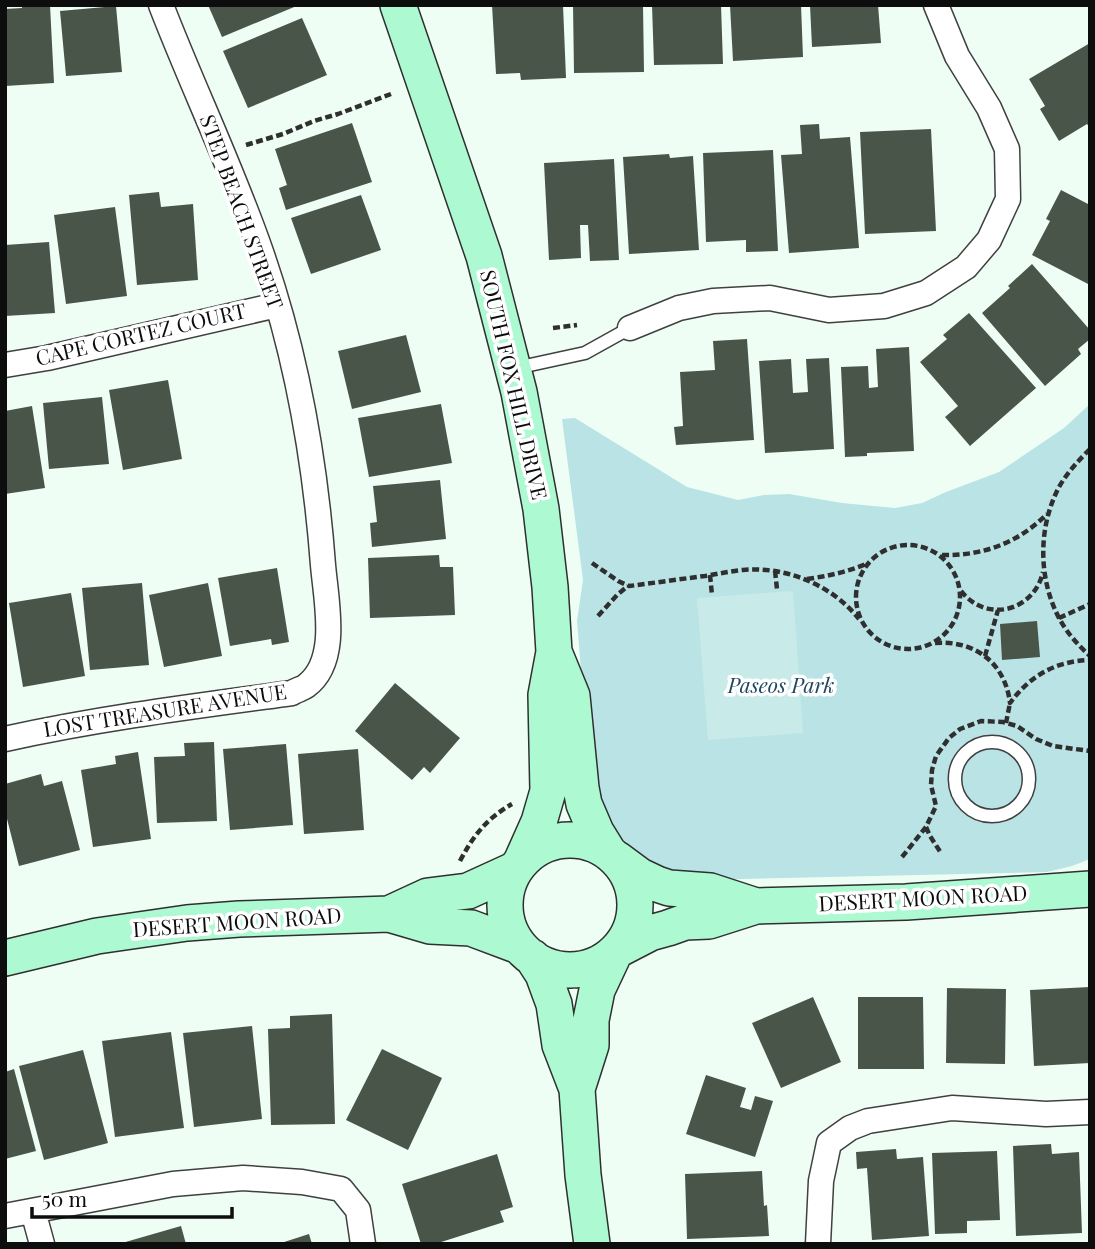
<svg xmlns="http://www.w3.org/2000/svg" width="1095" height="1249" viewBox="0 0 1095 1249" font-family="'Playfair Display',serif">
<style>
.green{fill:#bae3e6}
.pitch{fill:#c8ebe9}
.building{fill:#4a554a}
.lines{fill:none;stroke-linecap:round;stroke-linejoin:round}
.lane-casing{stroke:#404040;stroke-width:15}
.street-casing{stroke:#404040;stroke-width:27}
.secondary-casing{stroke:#2f2f2f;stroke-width:38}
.path{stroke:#2f2f2f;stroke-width:4.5;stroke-dasharray:7 3.5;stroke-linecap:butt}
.lane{stroke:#fff;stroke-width:12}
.street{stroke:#fff;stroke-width:24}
.secondary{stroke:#adfad2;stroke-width:35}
.labels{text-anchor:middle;stroke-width:7;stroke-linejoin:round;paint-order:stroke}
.street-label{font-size:21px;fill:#0d0d0d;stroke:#fff}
.park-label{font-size:21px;font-style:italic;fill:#214861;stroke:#fff}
</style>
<rect width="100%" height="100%" fill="#eefef5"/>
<path class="green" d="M1090,404v455l-18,7 -25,6 -355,8 -68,-29 -34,-66 -13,-164 6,-41 -21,-161 13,-1 112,69 51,13 26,-5 25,-1 53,9 53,5 27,-5 24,-11 53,-20 65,-44z"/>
<path class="pitch" d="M793,591l10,142 -95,7 -11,-142z"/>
<path class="building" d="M22,5h28l4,78 -49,3v-77l17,-1z
M208,5h91l-77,32z
M492,5h71l3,73 -45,2 -1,-7 -24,1z
M573,5h70l1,67 -70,1z
M652,5h69l2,59 -69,1z
M730,5h71l2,52 -70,4z
M810,5h68l3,38 -69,4z
M116,6l6,66 -56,4 -6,-65z
M302,18l25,57 -79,33 -25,-57z
M1090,43v85l-3,-4 -28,17 -19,-32 5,-3 -16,-27z
M352,123l20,59 -86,28 -7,-22 8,-3 -12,-36z
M819,124l1,15 30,-2 9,111 -70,5 -8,-98 21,-1 -2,-29z
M931,129l5,102 -71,3 -5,-102z
M773,150l5,101 -32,1v-12l-40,2 -3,-89z
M669,154l1,4 23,-2 6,94 -70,4 -6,-97z
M614,159l5,101 -29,1 -2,-36h-8l1,33 -32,2 -5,-97z
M1061,190l29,15v80l-58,-30 18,-34 -4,-2z
M159,192l2,15 32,-3 5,76 -61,5 -8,-90z
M361,195l20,55 -70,24 -20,-56z
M115,207l12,89 -61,8 -12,-89z
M49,242l6,71 -50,3v-71z
M1032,264l58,66v9l-12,10 3,5 -36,32 -63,-73 28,-25 -2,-2z
M969,313l67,75 -66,58 -25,-29 13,-11 -38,-44 27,-23 -4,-4z
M406,335l15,57 -69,17 -14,-58z
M747,339l7,101 -78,5 -2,-18 9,-1 -3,-54 35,-2 -2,-29z
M909,347l5,104 -47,2v3l-22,1 -4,-90 27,-1 1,22 9,-1 -2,-38z
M829,358l5,91 -69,4 -6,-92 32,-2 2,34 15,-1 -2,-33z
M168,380l14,79 -59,11 -14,-80z
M102,397l7,67 -60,5 -6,-66z
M441,404l11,59 -83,14 -11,-59z
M32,406l13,82 -40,6v-83z
M440,480l6,59 -74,8 -2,-24 7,-1 -4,-36z
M439,555l1,12h13l2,48 -85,3 -2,-60z
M277,568l12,74 -17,3 -1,-6 -41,7 -12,-68z
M142,583l7,82 -59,5 -8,-82z
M208,583l14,73 -58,11 -15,-72z
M71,593l14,83 -62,11 -14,-84z
M1037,621l3,36 -38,3 -2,-36z
M395,683l65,55 -30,35 -6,-6 -12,13 -57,-49z
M214,742l3,79 -60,2 -3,-66 31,-1 -1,-13z
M286,744l7,81 -63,5 -7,-81z
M358,749l6,81 -60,4 -6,-80z
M138,752l13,87 -58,8 -12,-77 35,-6 -1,-8z
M41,774l3,12 18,-5 18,69 -61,16 -14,-55v-27z
M1090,987v76l-56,3 -4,-76z
M947,988l59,1 -1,75 -59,-1z
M813,997l28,65 -60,26 -29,-65z
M858,997h65l1,72h-66z
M332,1014l3,110 -64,1 -3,-96 22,-1v-12z
M252,1026l10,93 -68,8 -11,-94z
M171,1032l13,96 -69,9 -13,-96z
M382,1049l60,29 -34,72 -62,-30z
M83,1050l25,93 -64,17 -25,-94z
M14,1069l22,82 -31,8v-87z
M706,1075l40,13 -6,19 11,3 4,-14 18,5 -18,56 -69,-23z
M1051,1144l1,10 27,-2 3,81 -66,3 -3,-90z
M896,1149l1,10 26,-2 6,79 -57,4 -5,-72 -10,1 -1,-17z
M997,1151l3,69 -33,1v12l-32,1 -3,-81z
M497,1154l16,53 -13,4 4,11 -69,22h-14l-19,-60z
M762,1171l2,35 3,-1 2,31 -82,3 -2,-65z
M181,1226l5,18h-64v-1z
M309,1234l3,10h-31v-1z"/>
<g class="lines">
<g class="lane-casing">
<path id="lane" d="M516,368l69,-15 45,-25
M955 779a37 37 0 1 1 74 0a37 37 0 1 1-74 0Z"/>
</g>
<g class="street-casing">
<path id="street" d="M630,328l49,-20 34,-7 57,-3 59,12 55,-4 42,-13 40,-26 23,-27 19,-41 -1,-50 -18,-41 -32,-52 -21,-51
M5,365l42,-7 230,-53
M5,739c95,-21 191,-33 287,-46 4,-3 10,-4 14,-7 34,-25 20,-85 17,-121 -8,-106 -27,-213 -62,-313 -29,-84 -68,-164 -100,-247
M33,1211l9,33
M5,1216l168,-32 70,-6 59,4 39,7 17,21 5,34
M818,1244l3,-63 8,-38 21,-15 18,-7 84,-13 94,6 44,-2"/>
</g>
<g class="secondary-casing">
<path id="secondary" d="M398,5l86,251 35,136 22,117 9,78 4,65 -8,43 2,96 -9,31 -17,38
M554,652l18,44 9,92 3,16 12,28 13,21
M505 905a65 65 0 1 1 130 0a65 65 0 1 1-130 0Z
M617,859l23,17 17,8 12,4 41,3 46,15
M389,914l39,-18 40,-5 46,-21
M621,948l29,-15 18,-5 17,-6 24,-1 47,-15 150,-4 184,-13
M532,957l11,17 11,30 6,41 17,44 6,86 9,69
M5,958l92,-22 90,-13 52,-4 150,-5 41,12 41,2 48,18
M577,1089l14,-44v-25l6,-30 16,-34"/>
</g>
<path class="path" d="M246,145l37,-11 31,-13 24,-7 53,-20
M553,328l24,-3
M1090,449c-12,12 -23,24 -31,38 -21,40 -21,91 0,131 8,15 19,27 31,38
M856 597a52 52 0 1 1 104 0a52 52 0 1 1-104 0Z
M942,555c41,1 76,-12 105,-41
M592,563l26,18 11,5c25,-3 51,-7 76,-10 13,-2 25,-5 38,-6 43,-4 89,15 116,49
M775,571l2,18
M710,575l2,20
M807,579c21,-3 40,-7 59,-15
M961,591c26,33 73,20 82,-19
M598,616l20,-22 10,-8
M1059,618l31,-14
M935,643c39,-3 70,19 75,60 20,-27 45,-42 80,-43
M985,656l13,-46
M1006,723l4,-20
M926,827l4,9 11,17
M902,857l24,-30 10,-21 -5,-21 1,-15 4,-14 13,-18 11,-9 21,-8 22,1 14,4 19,13 17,7 37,5
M460,861c13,-25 27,-43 52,-57"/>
<use href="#lane" class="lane"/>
<use href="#street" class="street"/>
<use href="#secondary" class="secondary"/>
</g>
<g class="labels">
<g class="street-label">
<text transform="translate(241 212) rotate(70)" y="7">STEP BEACH STREET</text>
<text transform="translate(141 335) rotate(-13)" y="7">CAPE CORTEZ COURT</text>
<text transform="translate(513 385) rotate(77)" y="7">SOUTH FOX HILL DRIVE</text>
<text transform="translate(165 711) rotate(-9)" y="7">LOST TREASURE AVENUE</text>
<text transform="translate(923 899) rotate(-3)" y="7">DESERT MOON ROAD</text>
<text transform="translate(237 923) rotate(-4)" y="7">DESERT MOON ROAD</text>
</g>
<g class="park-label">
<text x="781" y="693">Paseos Park</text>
</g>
</g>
<rect width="1095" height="1249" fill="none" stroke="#0d0d0d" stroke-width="14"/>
<path d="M32 1207v10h200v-10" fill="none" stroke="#0d0d0d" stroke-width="3.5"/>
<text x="42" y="1207" font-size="21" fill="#0d0d0d" stroke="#ffffff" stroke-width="5" paint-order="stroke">50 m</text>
</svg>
